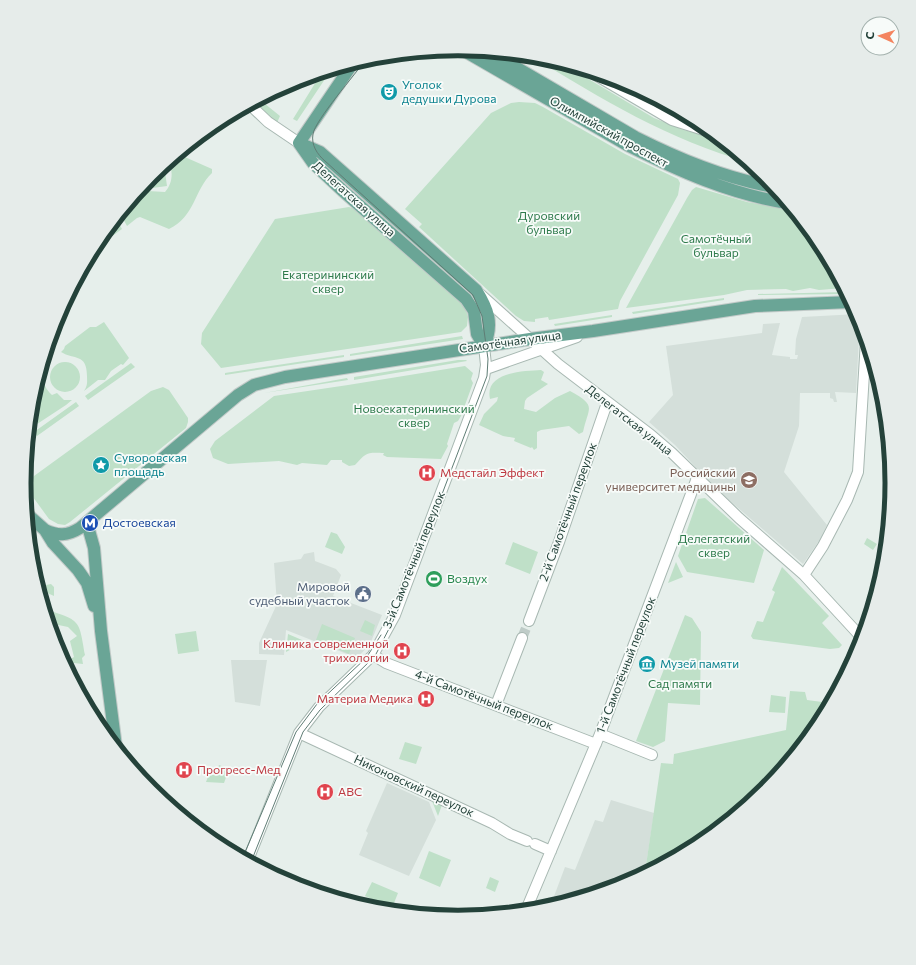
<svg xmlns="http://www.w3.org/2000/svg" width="916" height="965" viewBox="0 0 916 965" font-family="Commissioner,sans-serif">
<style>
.built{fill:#d4dfda}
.green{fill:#bfe0c8}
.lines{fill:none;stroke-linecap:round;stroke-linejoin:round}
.minor-tunnel{stroke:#bfccc8;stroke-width:10;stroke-dasharray:10 5;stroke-linecap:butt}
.minor-casing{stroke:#a8b8b2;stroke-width:12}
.major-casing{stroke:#c2cac8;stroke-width:14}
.minor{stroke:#fff;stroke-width:10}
.major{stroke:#6aa596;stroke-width:12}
.tram{stroke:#5f7d75;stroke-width:1}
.labels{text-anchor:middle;stroke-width:3.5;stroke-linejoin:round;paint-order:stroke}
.culture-label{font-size:12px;fill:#0d838f;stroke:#f7fbf9;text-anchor:start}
.street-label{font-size:12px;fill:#24423a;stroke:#f7fbf9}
.park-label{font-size:12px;fill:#2d7a4b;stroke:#f7fbf9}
.health-label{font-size:12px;fill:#be3a42;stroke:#f7fbf9;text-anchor:start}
.education-label{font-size:12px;fill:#785e54;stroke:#f7fbf9;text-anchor:end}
.transit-label{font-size:12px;fill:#164399;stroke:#f7fbf9;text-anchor:start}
.leisure-label{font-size:12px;fill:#27864d;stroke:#f7fbf9;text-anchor:start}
.service-label{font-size:12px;fill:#4e5e75;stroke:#f7fbf9;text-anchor:end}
.rim{fill:none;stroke:#24423a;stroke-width:5}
</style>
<rect width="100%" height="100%" fill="#e6efeb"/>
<path class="built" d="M858,314l2,5 -4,74 -21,-1 2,10h-3l-1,-3 -3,-1v-5h-30l-1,33 -15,46 43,53 -8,16 -16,23 -88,-76 -40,-43 -26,-23 24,-27 -7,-49 96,-13 1,-9 17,-1 -8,32 18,2v2h7l1,-4h-3l1,-16 6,-22z
M314,552l1,9 21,8 5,6 -8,21 49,19 -12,29 -13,14 -71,-28 -2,25 -25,-1v-11l18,-39 -3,-41 27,-4 3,-5z
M231,660h36l-7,46 -25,-4z
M387,783l42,19 7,18 -27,56 -50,-21 9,-22 -2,-2z
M611,800l43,13 -9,59 -21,12 -61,18 -10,-3 12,-32 10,3 20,-50 8,2z"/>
<path class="green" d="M531,56l12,1 17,5 94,56 30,12 38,10 27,22c-79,-21 -149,-64 -218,-106z
M331,70l-34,51 -4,-2 29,-47z
M259,99l21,17 -4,9 -23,-23z
M519,102l16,1 8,4 82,47 53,25 2,4 -2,12 -58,106 -2,8 -69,11 -1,-3 -13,2v3l-11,-1 -8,-5 -97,-89 3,-3 -17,-15 86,-96 20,-10z
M178,154l34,15v4c-18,17 -17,44 -43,56l-29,-12 -3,1 -10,8 -6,-11 1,-4 19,-24 7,4 17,1c8,-9 8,-20 4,-31z
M164,165l3,21 -22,3 -1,-5z
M696,187l51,15 46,8 26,32 25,46 -25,2 -9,-2 -17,3 -7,-2 -39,1 -23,5 -98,13 61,-110 5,-8z
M349,207l9,3 107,96 3,11 -1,9 -6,6 -240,36 -20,-24 1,-11 73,-114z
M116,218l6,11 -29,21 4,-9z
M846,292l1,2 -89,1v-1z
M724,298v2l-91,14 -1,-2z
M612,315v2l-57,9 -1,-2z
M104,322l25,36 -6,7 -2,-1 -10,7 -6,9h-7l-14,11c4,-6 3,-9 3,-15 0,-23 -13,-16 -26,-24l3,-3 1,-3 25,-19h6z
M462,336l1,3 -113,17v-2z
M344,355v2l-119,18v-2z
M458,360h8l1,1 -113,19v-3z
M50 377a15 15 0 1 1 30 0a15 15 0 1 1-30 0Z
M131,363l4,4 -47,33 -3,-4z
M44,364c2,13 -5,19 8,31l5,-2 7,7h8l-6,5 -35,23 -1,-2 2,-28z
M465,366l8,7 -2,6 2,4 -12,33 -3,5 -4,2 -7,21 1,2 -7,13 -54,-2 -4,-2 1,-2c-18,-1 -18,0 -29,12l-6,1 -7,-4v-2h-11l-4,5 -25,-2 -5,2 -18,-4 -51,3 -15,-6 -3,-9 5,-8 59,-45 74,-11z
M541,370l3,2 -3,8 7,4 -21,14 -2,3 -1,8 12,3 19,-14 15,-7c27,15 19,15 13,41l-4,2 -10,-8 -28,4 -4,2v16l-3,2 -2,-3 -1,1 -17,-7 1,-3 -12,-2 -24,-11 5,-11 13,-13 1,-4 -8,2c-6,-27 33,-28 51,-29z
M347,378l1,2 -84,13z
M163,387l6,3 19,28v4l-2,6 -116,94 -5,3 -7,-1 -9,-5 -19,-26v-10l4,-7 117,-85z
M76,402l3,4 -42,30 -3,-4z
M705,498l59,52 -10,33 -67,-11 -9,-16 20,-57z
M331,532l6,2 8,13 -3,7 -17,-7z
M867,538l10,6 -4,6 -9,-6z
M513,542l25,10 -8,22 -25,-10z
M676,562l7,15 -15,6z
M782,567l47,49 -7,7 20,22 -3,3 -9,1 -77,-10 -2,-3 6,-15 6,1 12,-30 -3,-2z
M51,584l3,3v9l-11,-5 3,-6z
M45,609c35,12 34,9 40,46l-3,3 1,6 -18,-2 9,-5 -4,-16 7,-5 -9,-9 -19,-4z
M685,615l7,3 9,14 -1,73 -32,-2 -3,38 -12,6 -17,-6z
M365,620l10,5 -3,11 -12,-5z
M322,624l33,14 -6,16 -33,-14z
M196,631l3,20 -21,3 -3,-20z
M288,634l14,6 -3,5 -13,7z
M790,691l15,1 2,8 23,3c-29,54 -80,104 -130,140 -17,11 -37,20 -55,29l16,-109 12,1 1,-10 112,-24z
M771,695l15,2 -1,16 -16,-1z
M405,742l17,5 -6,17 -17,-5z
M219,765l10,4 -5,14 -18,-1 3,-8 6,1z
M432,801l10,4 -4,11z
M429,851l22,9 -11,27 -21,-9z
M490,877l9,4 -4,11 -9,-4z
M372,882l26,11 -6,15 -27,-12z"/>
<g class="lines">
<path class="minor-tunnel" d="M522,638l7,-17"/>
<g class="minor-casing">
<path id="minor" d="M587,70l85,50 41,13
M249,104l19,18 31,21
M480,294l78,70 93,71 21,18 67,65 65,57 58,63
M486,369l91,-32
M804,575l19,-29 24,-46 11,-28 8,-132
M529,621l30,-79 48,-139
M373,655l13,8 210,81
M496,705l26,-67
M299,733l193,90 18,11 17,7
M600,734l52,21
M535,844l16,7
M248,860l51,-127 20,-26 54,-52 22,-40 89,-237 2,-13 -2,-19
M526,910l74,-176 97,-256"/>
</g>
<g class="major-casing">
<path id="major" d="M461,49l168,97c50,25 101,48 158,57
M488,51l147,86c44,22 89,41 139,50
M299,143l21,9 156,138c12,19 18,34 8,56
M299,143l14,20 30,28 123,108 8,12 3,23 7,12
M299,143l54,-80
M27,514l18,16 8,13 25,27 9,13 7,23
M87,523l7,25 7,83 15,116
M45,530c13,6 22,6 35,-2l158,-133 16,-10 31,-8 245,-38 63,-8 162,-25 96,-4"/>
</g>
<use href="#minor" class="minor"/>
<use href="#major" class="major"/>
<path class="tram" d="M243,857l53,-125 21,-28 49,-46 15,-23
M251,862l52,-130 17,-22 55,-54 21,-41 91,-239 1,-17 -6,-43 -9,-21 -148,-134c-8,-7 -14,-16 -12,-27 2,-14 43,-60 53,-75"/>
</g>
<defs>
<g id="theatre-disc" transform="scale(0.9)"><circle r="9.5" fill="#0f9aa8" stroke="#f7fbf9"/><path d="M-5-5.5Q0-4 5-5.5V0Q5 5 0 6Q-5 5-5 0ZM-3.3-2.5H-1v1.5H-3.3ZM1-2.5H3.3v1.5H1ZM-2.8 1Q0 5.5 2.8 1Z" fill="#fff"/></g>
<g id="sight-disc" transform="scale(0.9)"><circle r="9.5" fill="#0f9aa8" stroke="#f7fbf9"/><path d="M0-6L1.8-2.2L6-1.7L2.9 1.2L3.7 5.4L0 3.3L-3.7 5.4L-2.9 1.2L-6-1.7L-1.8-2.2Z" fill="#fff"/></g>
<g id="hospital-disc" transform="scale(0.9)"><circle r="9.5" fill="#e0444e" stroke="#f7fbf9"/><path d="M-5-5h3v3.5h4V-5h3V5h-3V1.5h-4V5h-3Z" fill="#fff"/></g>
<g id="university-disc" transform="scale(0.9)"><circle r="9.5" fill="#8d6e63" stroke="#f7fbf9"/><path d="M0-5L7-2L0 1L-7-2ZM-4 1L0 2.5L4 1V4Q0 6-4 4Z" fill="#fff"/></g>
<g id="metro-disc" transform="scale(0.9)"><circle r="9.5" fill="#1a4fb4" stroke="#f7fbf9"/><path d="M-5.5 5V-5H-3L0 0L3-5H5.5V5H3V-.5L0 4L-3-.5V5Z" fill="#fff"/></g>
<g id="stadium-disc" transform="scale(0.9)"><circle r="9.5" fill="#2e9e5b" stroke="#f7fbf9"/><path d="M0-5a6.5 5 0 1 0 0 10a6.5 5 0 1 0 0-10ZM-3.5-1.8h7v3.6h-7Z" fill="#fff"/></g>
<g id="civic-disc" transform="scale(0.9)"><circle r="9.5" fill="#5c6f8a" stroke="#f7fbf9"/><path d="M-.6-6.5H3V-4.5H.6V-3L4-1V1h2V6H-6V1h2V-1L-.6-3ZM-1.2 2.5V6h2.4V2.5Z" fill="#fff"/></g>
<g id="museum-disc" transform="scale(0.9)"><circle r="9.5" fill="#0f9aa8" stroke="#f7fbf9"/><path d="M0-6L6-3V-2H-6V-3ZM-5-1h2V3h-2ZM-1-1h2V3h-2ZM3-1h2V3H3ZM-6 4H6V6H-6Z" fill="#fff"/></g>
</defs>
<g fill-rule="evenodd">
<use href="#theatre-disc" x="389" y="92"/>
<use href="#sight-disc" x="101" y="465"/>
<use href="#hospital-disc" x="427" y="473"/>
<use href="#university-disc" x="749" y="480"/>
<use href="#metro-disc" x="90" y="523"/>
<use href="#stadium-disc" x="434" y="579"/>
<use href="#civic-disc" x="363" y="594"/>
<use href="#hospital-disc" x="402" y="651"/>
<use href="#museum-disc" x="647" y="664"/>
<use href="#hospital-disc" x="426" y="699"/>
<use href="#hospital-disc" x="184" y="770"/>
<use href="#hospital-disc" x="325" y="792"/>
</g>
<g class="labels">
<g class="culture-label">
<text x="402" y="89">Уголок<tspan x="402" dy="14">дедушки Дурова</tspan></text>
<text x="114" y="462">Суворовская<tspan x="114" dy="14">площадь</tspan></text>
<text x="660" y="668">Музей памяти</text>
</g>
<g class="street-label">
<text transform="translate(609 132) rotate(29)" y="4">Олимпийский проспект</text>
<text transform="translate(354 199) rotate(42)" y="4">Делегатская улица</text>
<text transform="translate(510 342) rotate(-8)" y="4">Самотёчная улица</text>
<text transform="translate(629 420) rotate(38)" y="4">Делегатская улица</text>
<text transform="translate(568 512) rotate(-70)" y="4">2-й Самотёчный переулок</text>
<text transform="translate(414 560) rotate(-68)" y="4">3-й Самотёчный переулок</text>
<text transform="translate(626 665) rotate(-69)" y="4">1-й Самотёчный переулок</text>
<text transform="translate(484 700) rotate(21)" y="4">4-й Самотёчный переулок</text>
<text transform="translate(414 786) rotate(25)" y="4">Никоновский переулок</text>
</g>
<g class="park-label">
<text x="549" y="220">Дуровский<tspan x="549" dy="14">бульвар</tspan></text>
<text x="716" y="243">Самотёчный<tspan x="716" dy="14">бульвар</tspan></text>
<text x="328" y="279">Екатерининский<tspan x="328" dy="14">сквер</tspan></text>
<text x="414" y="413">Новоекатерининский<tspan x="414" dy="14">сквер</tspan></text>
<text x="714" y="543">Делегатский<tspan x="714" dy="14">сквер</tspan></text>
<text x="680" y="688">Сад памяти</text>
</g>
<g class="health-label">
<text x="440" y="477">Медстайл Эффект</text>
<text x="389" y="648" text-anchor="end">Клиника современной<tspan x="389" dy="14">трихологии</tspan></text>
<text x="413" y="703" text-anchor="end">Материа Медика</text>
<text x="197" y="774">Прогресс-Мед</text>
<text x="338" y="796">ABC</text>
</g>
<g class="education-label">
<text x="736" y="477">Российский<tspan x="736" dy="14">университет медицины</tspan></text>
</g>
<g class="transit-label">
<text x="103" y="527">Достоевская</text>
</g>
<g class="leisure-label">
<text x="447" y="583">Воздух</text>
</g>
<g class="service-label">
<text x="350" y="591">Мировой<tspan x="350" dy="14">судебный участок</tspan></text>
</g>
</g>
<path d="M0 0H916V965H0ZM31 483a427 427 0 1 1 854 0a427 427 0 1 1-854 0Z" fill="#e6ecea" fill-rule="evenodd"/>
<path class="rim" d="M31 483a427 427 0 1 1 854 0a427 427 0 1 1-854 0Z"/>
<g transform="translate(880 36) rotate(273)"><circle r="19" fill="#f7fbf9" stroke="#a3b1ad"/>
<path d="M0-3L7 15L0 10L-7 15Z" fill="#f4845f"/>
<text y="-6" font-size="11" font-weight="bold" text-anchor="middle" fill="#24423a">С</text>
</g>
</svg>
